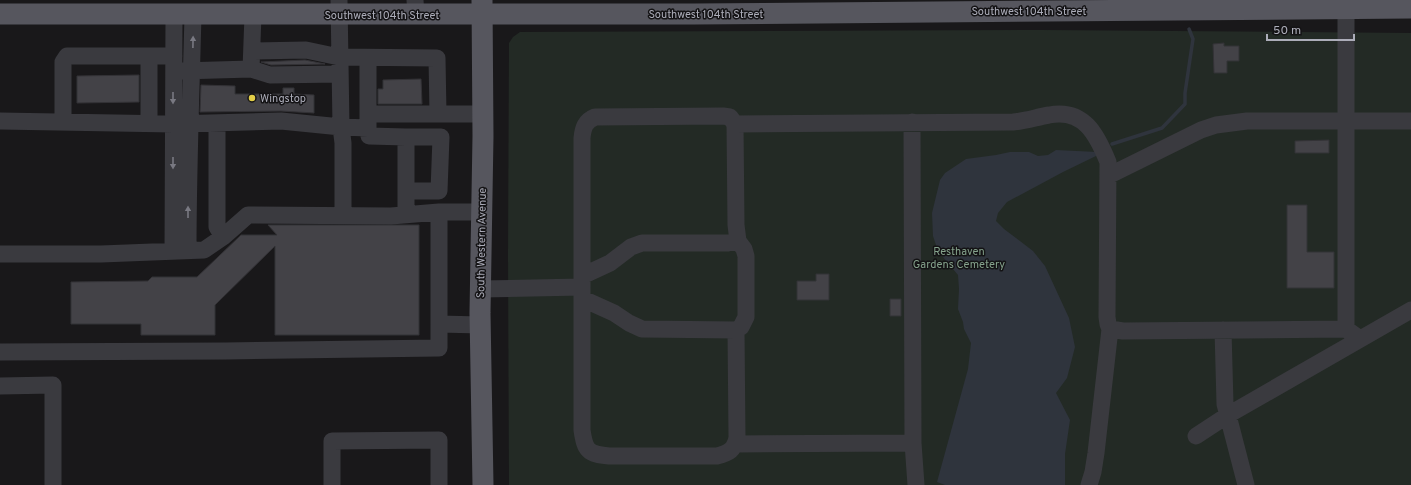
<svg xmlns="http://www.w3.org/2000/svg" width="1411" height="485" viewBox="0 0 1411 485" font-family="Overpass,sans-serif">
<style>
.green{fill:#232a25}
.water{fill:#2f343d}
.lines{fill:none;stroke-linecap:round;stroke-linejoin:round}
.stream{stroke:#2f343d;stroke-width:3.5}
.building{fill:#434247;stroke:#333236}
.minor{stroke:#3a3a3f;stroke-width:17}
.major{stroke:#56565e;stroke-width:21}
.oneway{fill:#797982}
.poi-dot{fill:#e2ce48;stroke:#141315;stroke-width:1.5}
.labels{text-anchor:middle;stroke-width:3;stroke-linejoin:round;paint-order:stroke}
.street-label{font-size:11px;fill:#acadb9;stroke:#141315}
.poi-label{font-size:11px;fill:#acadb9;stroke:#141315;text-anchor:start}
.park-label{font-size:11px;fill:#85a28c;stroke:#141315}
</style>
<rect width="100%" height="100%" fill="#19181a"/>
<path class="green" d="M1043,30l368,3v452h-902l-1,-230 1,-212 4,-6 7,-5z"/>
<path class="water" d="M1056,150l41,2 -1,4 -33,16 -56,30 -9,11 -2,8 8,8 29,22 12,15 24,52 6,29 -8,31 -11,15 14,27 -5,34v31h-120l-8,-3 31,-113 3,-26 -7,-14 -1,-7 -5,-13 1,-20 -1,-14 -20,-24 -5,-15 -1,-23 8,-33 5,-7 21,-14 30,-4 14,-3h19l9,4 10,-1z"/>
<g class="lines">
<path class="stream" d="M1112,144l50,-16 23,-24v-11l8,-54 -4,-10"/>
</g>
<path class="building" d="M1224,43v3h15v15h-12v12h-13l-1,-29z
M305,60l20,4 -54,1 -10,-3z
M139,75v27l-62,1v-27z
M421,79l1,25h-44v-15h5v-9z
M201,85l34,1v8h48v-6h11v6l20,1v18l-33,-2 -81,1z
M1329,140v13h-34v-12z
M1287,205h20v47h27v36h-47z
M268,225h151v110h-144v-89l-60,59v30h-74v-11h-70v-42l77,-1 4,-4h45l44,-42h36z
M816,274h13v26h-32v-19h19z
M890,299h11v17h-11z"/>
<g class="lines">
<path class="minor" d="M415,0l1,15
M1346,9v320
M252,51l54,-1 33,7 98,1 1,56h45
M149,56v67
M251,69l19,6 69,-1
M181,71l70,-2 2,-54
M368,114v-56
M0,121l173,3 108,-3 60,6 -2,-127
M63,121v-59l4,-6h107
M912,122l1,321 3,42
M217,123v104l6,10
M735,124l278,-2c13,-1 24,-5 36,-7 35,-7 48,20 59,47l-1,155 1,7 2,5 -14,124 -3,19 -4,13
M368,128l1,8 37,1
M1108,176l93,-46 15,-5 31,-4h164
M406,191h33l2,-54h-35v78
M343,215v-72l-2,-16 27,1v-14h70
M173,251l1,-236
M188,251c0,-79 3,-158 5,-236
M0,254h101l103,-4 19,-13 25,-22 143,1 48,-4h42
M582,276l28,-13 21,-16 11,-4h86l10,-2
M481,289l101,-2
M583,299l31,14 15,10 13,6 94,1 5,-3 5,-10v-61l-2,-7 -6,-8 -2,-16 -1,-101 -5,-7 -7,-1 -128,1c-10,4 -12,11 -13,21v292c3,21 6,24 27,26h108c12,-3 17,-6 20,-18l-1,-108
M439,324l42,1
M1110,329l13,2 223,-2 14,10
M1223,330l2,74 21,81
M0,352l225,-1 214,-3v-136
M0,386l53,-1v100
M1196,436l32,-21 183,-105
M736,444l177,-1
M332,485v-44l107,-1v45"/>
<path class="major" d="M482,0l1,136 -3,177 3,172
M0,14h694l717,-6"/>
</g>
<defs><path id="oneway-solid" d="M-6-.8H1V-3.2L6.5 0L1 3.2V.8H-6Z"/></defs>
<g class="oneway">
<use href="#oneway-solid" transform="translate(193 42) rotate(-89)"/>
<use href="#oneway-solid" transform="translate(173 98) rotate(90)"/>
<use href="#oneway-solid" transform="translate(173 163) rotate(90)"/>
<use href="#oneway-solid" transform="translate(188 212) rotate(-90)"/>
</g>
<circle class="poi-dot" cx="252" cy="98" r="4"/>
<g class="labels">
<g class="street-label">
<text x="1029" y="15">Southwest 104th Street</text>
<text x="706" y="18">Southwest 104th Street</text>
<text x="382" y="19">Southwest 104th Street</text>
<text transform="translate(481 243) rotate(-89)" y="4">South Western Avenue</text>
</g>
<g class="poi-label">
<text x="260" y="102">Wingstop</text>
</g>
<g class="park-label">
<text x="959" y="255">Resthaven<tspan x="959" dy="13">Gardens Cemetery</tspan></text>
</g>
</g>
<path d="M1267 34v6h87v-6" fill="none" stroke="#acadb9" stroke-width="2"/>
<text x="1273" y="34" font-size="12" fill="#acadb9" stroke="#141315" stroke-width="3" paint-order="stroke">50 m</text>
</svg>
